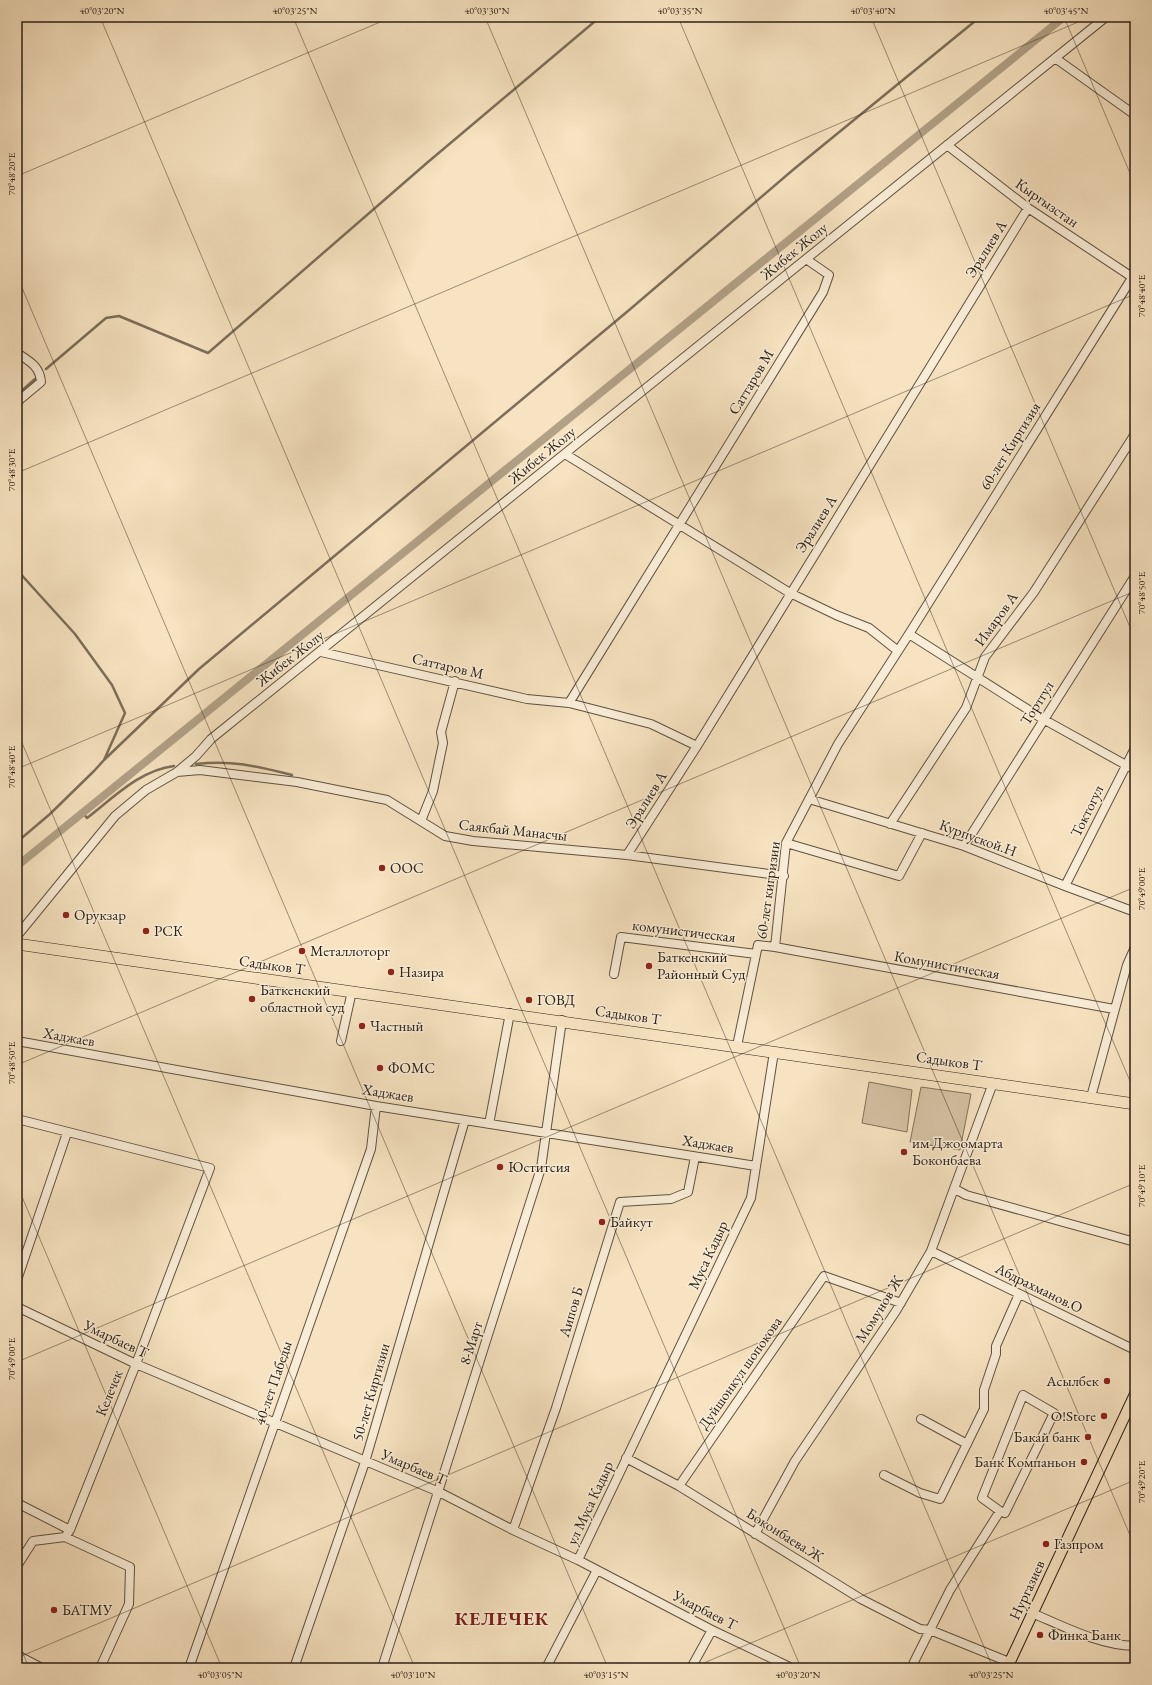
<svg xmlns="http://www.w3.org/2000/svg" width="1152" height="1685" viewBox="0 0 1152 1685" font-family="'EB Garamond',serif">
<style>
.green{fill:#d4c2a4;stroke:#80725c}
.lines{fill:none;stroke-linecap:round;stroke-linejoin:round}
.stream{stroke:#7c6e59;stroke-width:2.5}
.canal{stroke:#b2a187;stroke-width:8}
.minor-casing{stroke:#5f5240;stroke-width:10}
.major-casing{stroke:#2c2115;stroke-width:12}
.highway-casing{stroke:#2c2115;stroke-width:12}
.minor{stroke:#faedd7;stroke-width:8}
.major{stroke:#f7e3c1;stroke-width:10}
.highway{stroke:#f7e3c1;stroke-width:11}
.ticks{fill:none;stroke:#2c2115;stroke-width:1;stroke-opacity:0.45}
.poi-dot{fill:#8f2418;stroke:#faedd7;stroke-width:1.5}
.labels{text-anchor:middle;stroke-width:3;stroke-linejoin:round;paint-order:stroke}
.street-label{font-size:15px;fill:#2c2115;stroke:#faedd7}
.poi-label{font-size:15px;fill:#2c2115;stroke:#faedd7;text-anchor:start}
.district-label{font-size:19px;font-weight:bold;letter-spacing:1px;fill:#7a1f14;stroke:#faedd7}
.neatline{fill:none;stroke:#2c2115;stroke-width:1.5}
.ticks-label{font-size:10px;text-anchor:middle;fill:#2c2115}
</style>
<rect width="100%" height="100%" fill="#f7e3c1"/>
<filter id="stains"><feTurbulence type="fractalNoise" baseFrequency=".005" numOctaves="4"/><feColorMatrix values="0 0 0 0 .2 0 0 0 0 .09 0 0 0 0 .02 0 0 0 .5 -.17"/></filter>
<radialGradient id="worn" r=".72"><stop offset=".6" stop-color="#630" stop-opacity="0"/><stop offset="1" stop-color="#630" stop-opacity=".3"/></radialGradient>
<path class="green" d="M869,1082l43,8 -5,42 -45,-9z
M921,1087l50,7 -11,56 -50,-8z"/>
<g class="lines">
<path class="stream" d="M46,369l60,-51 13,-2 89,37 220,-191 172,-145
M17,395l18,-16
M17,570l58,64 37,51 13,28 -21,47 -10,11 -44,43 -33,28
M104,760l95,-91 429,-358 166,-142 186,-152
M196,764c37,-4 60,2 96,11
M83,813l4,5c26,-20 53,-48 87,-52"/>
<path class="canal" d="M17,866l1047,-849"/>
<g class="minor-casing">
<path id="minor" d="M1055,58l80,57
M947,145l81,63 107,71
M17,353c12,8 23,13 24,29l-24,20
M565,454l225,139 46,22 33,13 29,23
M909,634l134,85 92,51
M321,652l206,47 42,4 82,21 46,22
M569,703l254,-411 6,-17 -23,-16
M177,772l23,-2 97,12 90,18 58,36 28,5 154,14 157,21
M809,799l155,47 101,40 70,26
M421,821l12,-30 10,-48 -2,-11 14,-51
M890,824l76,-116 19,-51 49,-65 101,-158
M786,843l113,33 23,-43
M964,846l171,-270
M627,855l70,-109 331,-538
M1065,886l70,-138
M17,936l98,-120 31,-26 31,-18 19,-16 15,-17 895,-722
M775,947l339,62
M614,974l7,-37 135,17
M17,1041l359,65 380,60
M341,1041l11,-50
M737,1046l21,-101 17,2 11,-104 52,-99 71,-110 226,-361
M1091,1097l36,-132 8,-18
M17,1119l193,49 -74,196 -66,166 -5,7
M489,1124l21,-111
M955,1189l11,6 169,47
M931,1251l204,99
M17,1280l50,-147
M17,1307l119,57 303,128 74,38 65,30 134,70 80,38
M921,1419l46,25
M626,1458l53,28 182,113 59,30 10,1 79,32
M884,1475l36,18 20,6 44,-90v-19l12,-36v-8l23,-52
M679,1486l145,-210 77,27
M17,1503l53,27
M513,1530l43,-122 64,-206 51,-3 17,-7 7,-35
M755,1534l40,-73 101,-150 35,-60 62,-168
M578,1560l173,-362 23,-146
M17,1566l16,-25 32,-4 65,30 -1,37 -29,64
M1032,1613c33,14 67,32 103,33
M17,1655l25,13
M189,1668l182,-519 5,-43
M294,1668l71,-206 100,-342
M382,1668l159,-500 21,-148
M546,1668l51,-98
M691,1668l21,-38
M911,1668l39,-78 50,-79 -18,-13 41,-103 31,18 -49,100 -5,-2"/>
</g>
<g class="major-casing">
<path id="major" d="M1007,1668l128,-274"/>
</g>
<g class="highway-casing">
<path id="highway" d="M17,944l1118,160"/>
</g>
<use href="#minor" class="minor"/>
<use href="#major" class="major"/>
<use href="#highway" class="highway"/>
</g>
<path class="ticks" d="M100,17l701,1651M293,17l700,1651M485,17l650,1530M678,17l457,1076M871,17l264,622M1064,17l71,168M17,176l375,-159M17,276l591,1392M17,473l1073,-456M17,731l398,937M17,769l1118,-475M17,1065l1118,-474M17,1185l205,483M17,1362l1118,-475M17,1639l12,29M17,1658l1118,-475M692,1668l443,-188"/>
<g class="poi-dot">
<circle cx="382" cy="868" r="4"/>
<circle cx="66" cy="915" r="4"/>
<circle cx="146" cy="931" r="4"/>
<circle cx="302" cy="951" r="4"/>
<circle cx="649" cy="966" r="4"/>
<circle cx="391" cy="972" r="4"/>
<circle cx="252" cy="999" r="4"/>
<circle cx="529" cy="1000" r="4"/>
<circle cx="362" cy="1026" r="4"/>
<circle cx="380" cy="1068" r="4"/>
<circle cx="904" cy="1152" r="4"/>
<circle cx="500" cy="1167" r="4"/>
<circle cx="602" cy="1222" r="4"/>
<circle cx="1107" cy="1381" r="4"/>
<circle cx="1104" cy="1416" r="4"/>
<circle cx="1088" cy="1437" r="4"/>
<circle cx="1084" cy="1462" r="4"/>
<circle cx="1046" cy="1544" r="4"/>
<circle cx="54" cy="1610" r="4"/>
<circle cx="1040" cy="1635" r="4"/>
</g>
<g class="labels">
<g class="street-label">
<text transform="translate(1047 203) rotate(35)" y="5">Кыргызстан</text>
<text transform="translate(986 249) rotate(-58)" y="5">Эралиев А</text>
<text transform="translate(794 251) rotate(-39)" y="5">Жибек Жолу</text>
<text transform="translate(751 382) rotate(-59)" y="5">Саттаров М</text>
<text transform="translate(1010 446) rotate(-58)" y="5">60-лет Киргизия</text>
<text transform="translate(542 455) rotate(-39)" y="5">Жибек Жолу</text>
<text transform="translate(816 524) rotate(-58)" y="5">Эралиев А</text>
<text transform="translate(996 619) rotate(-54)" y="5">Имаров А</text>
<text transform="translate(290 658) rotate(-38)" y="5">Жибек Жолу</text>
<text transform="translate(448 666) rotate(13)" y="5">Саттаров М</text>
<text transform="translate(1037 703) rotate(-58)" y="5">Тортгул</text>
<text transform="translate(646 800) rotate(-58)" y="5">Эралиев А</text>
<text transform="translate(1087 811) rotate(-64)" y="5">Токтогул</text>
<text transform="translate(513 830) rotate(6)" y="5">Саякбай Манасчы</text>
<text transform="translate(978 838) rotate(20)" y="5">Курпуской.Н</text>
<text transform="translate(768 890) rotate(-82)" y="5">60-лет кигризии</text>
<text transform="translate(684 931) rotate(7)" y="5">комунистическая</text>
<text transform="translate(272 965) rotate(8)" y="5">Садыков Т</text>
<text transform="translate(947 965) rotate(10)" y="5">Комунистическая</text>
<text transform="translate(628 1015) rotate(8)" y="5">Садыков Т</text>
<text transform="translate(69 1037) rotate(10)" y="5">Хаджаев</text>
<text transform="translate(949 1061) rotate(8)" y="5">Садыков Т</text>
<text transform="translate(388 1093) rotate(9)" y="5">Хаджаев</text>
<text transform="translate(708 1144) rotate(9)" y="5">Хаджаев</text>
<text transform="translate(708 1255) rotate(-65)" y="5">Муса Кадыр</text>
<text transform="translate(1039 1288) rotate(26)" y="5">Абдрахманов.О</text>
<text transform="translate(879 1309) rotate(-58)" y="5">Момунов Ж</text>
<text transform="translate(571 1312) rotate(-73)" y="5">Аипов Б</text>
<text transform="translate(116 1339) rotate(25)" y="5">Умарбаев Т</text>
<text transform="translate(471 1343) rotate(-72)" y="5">8-Март</text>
<text transform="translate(740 1373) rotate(-55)" y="5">Дуйшонкул шопокова</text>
<text transform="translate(273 1383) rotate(-71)" y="5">40-лет Пабеды</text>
<text transform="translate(371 1392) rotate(-74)" y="5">50-лет Киргизии</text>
<text transform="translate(109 1393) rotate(-68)" y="5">Келечек</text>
<text transform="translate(414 1467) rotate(23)" y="5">Умарбаев Т</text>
<text transform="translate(590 1503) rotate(-65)" y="5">ул Муса Кадыр</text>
<text transform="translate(785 1535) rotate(32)" y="5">Боконбаева.Ж</text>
<text transform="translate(1027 1590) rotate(-65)" y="5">Нургазиев</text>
<text transform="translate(705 1610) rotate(27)" y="5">Умарбаев Т</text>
</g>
<g class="poi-label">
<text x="390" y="873">ООС</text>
<text x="74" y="920">Орукзар</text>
<text x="154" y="936">РСК</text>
<text x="310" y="956">Металлоторг</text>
<text x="657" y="962">Баткенский<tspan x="657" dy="17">Районный Суд</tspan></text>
<text x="399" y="977">Назира</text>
<text x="260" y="995">Баткенский<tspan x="260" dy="17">областной суд</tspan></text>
<text x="537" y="1005">ГОВД</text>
<text x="370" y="1031">Частный</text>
<text x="388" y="1073">ФОМС</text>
<text x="912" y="1148">им Джоомарта<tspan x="912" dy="17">Боконбаева</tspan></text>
<text x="508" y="1172">Юститсия</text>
<text x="610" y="1227">Байкут</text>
<text x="1099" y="1386" text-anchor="end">Асылбек</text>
<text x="1096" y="1421" text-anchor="end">O!Store</text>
<text x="1080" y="1442" text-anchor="end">Бакай банк</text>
<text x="1076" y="1467" text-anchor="end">Банк Компаньон</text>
<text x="1054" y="1549">Газпром</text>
<text x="62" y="1615">БАТМУ</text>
<text x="1048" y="1640">Финка Банк</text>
</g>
<g class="district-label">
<text x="502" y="1625">КЕЛЕЧЕК</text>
</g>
</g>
<rect width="1152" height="1685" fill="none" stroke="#f7e3c1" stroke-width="44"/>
<rect x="22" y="22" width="1108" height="1641" class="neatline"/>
<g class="ticks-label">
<text x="102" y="14">40°03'20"N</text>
<text x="295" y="14">40°03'25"N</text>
<text x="487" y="14">40°03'30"N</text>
<text x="680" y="14">40°03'35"N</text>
<text x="873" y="14">40°03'40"N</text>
<text x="1066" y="14">40°03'45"N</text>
<text transform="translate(11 174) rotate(-90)" y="4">70°48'20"E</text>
<text transform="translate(1141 296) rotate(-90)" y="4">70°48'40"E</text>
<text transform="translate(11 470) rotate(-90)" y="4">70°48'30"E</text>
<text transform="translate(1141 593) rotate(-90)" y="4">70°48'50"E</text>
<text transform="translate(11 767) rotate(-90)" y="4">70°48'40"E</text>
<text transform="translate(1141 889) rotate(-90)" y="4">70°49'00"E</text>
<text transform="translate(11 1063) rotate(-90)" y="4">70°48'50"E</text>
<text transform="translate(1141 1186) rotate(-90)" y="4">70°49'10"E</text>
<text transform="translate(11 1359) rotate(-90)" y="4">70°49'00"E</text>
<text transform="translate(1141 1482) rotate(-90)" y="4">70°49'20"E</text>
<text x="220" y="1678">40°03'05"N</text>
<text x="413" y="1678">40°03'10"N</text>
<text x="606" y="1678">40°03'15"N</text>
<text x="798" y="1678">40°03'20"N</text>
<text x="991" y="1678">40°03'25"N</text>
</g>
<rect width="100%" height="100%" filter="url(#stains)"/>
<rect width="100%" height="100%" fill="url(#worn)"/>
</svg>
